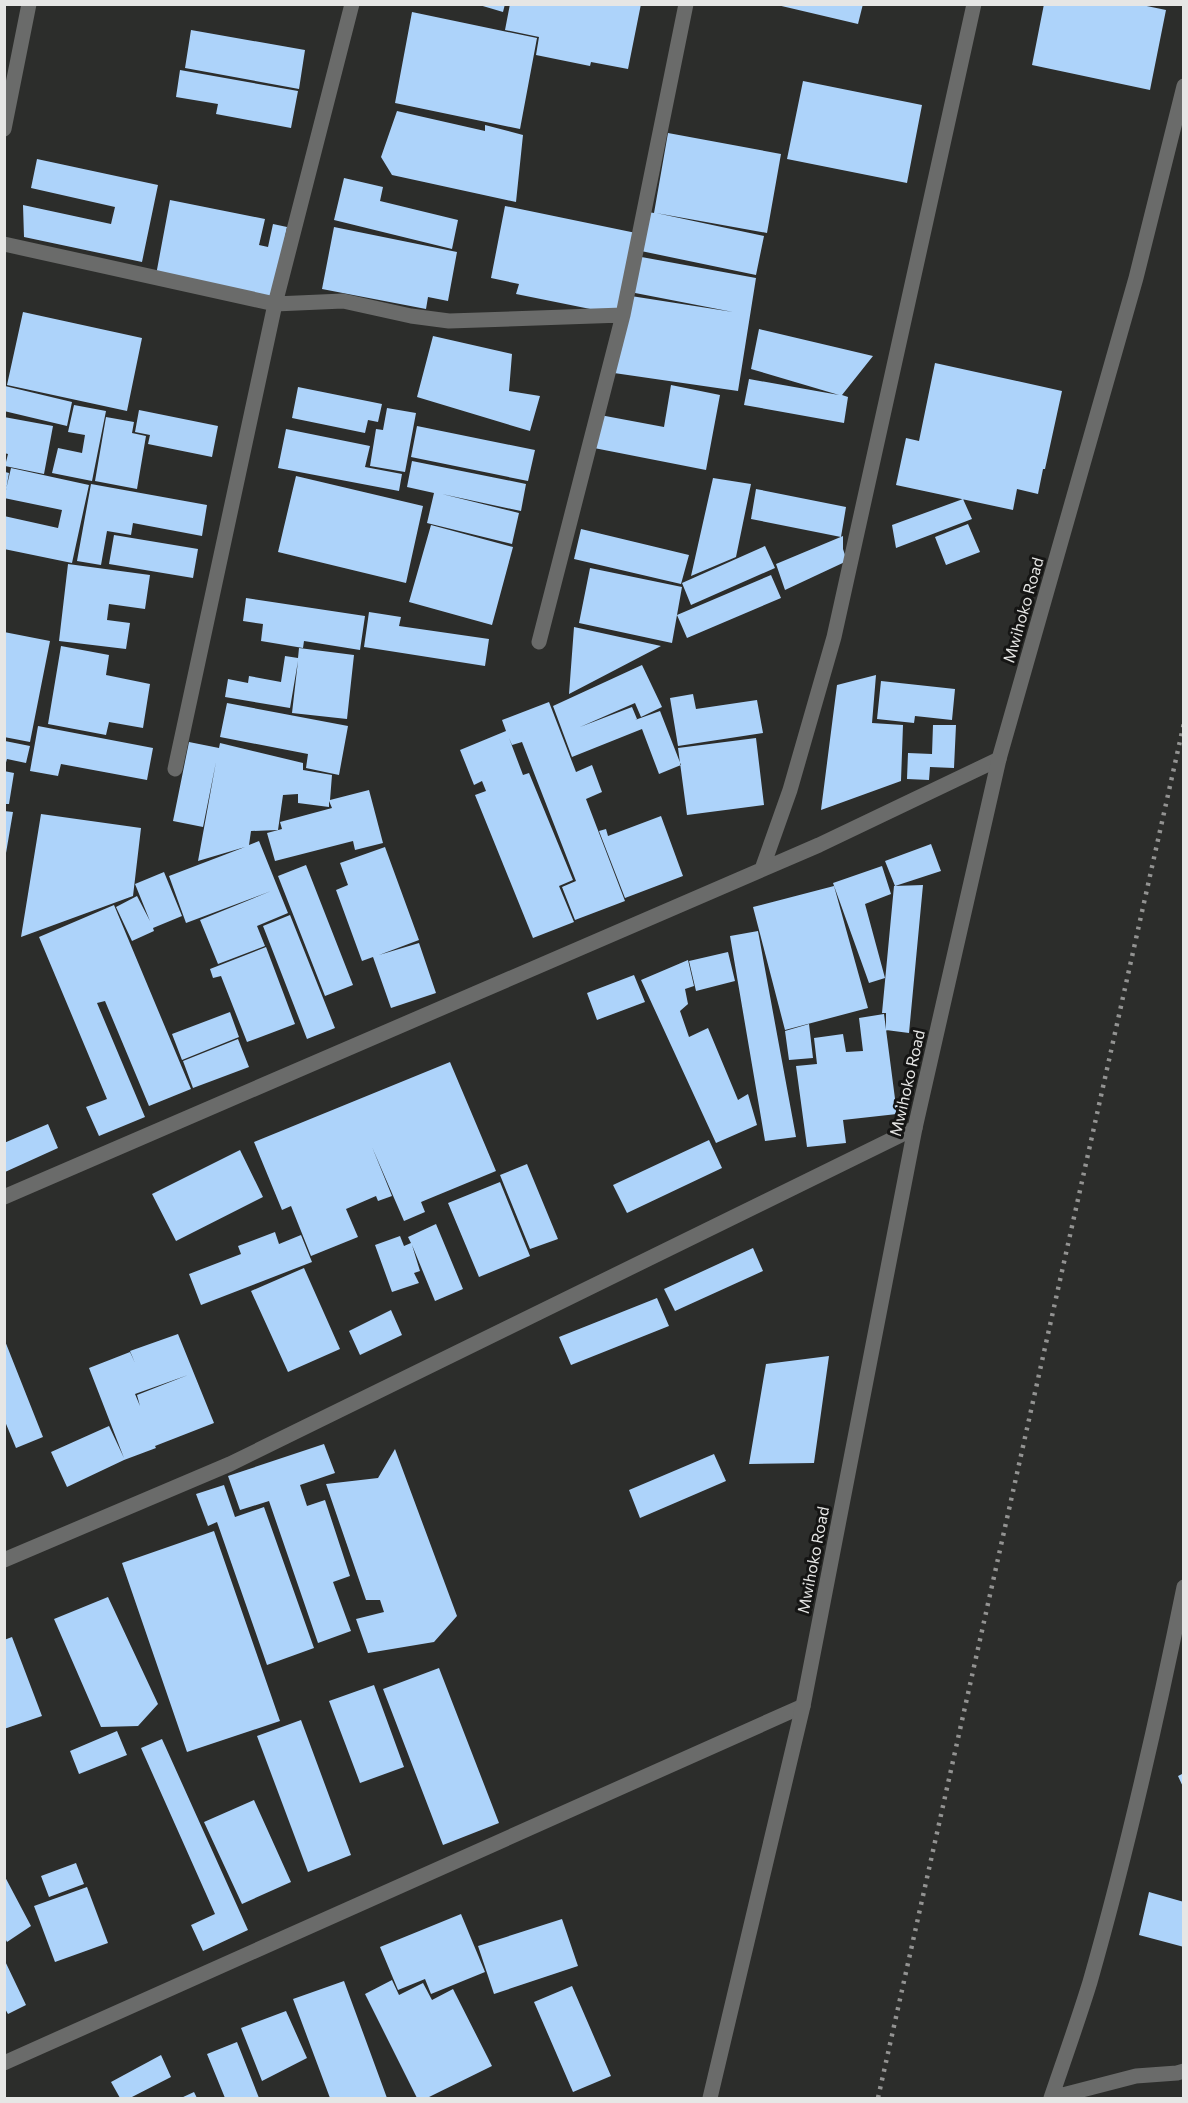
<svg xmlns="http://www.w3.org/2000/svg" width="1188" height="2103" viewBox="0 0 1188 2103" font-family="Commissioner,sans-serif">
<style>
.building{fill:#add3fa;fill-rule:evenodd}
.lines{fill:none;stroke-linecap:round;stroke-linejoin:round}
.minor{stroke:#6a6b6a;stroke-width:15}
.tertiary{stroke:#6a6b6a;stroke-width:15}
.rail{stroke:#939392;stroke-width:4.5;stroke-dasharray:3 6;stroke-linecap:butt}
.labels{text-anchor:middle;stroke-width:6;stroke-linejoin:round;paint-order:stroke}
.street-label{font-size:16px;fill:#e6e6e5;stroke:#151514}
</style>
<rect width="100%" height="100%" fill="#2c2d2b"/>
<path class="building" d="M476,4h29l-2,8z
M510,4h131l-13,65 -37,-7 -1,4 -54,-11 3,-18 -34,-7z
M773,4h90l-5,20z
M1044,4h93l29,6 -16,80 -118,-25z
M412,12l125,26 -17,91 -125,-26z
M191,30l114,20 -6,39 -114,-21z
M180,70l118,21 -7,37 -75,-14 2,-10 -42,-7z
M803,81l119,24 -15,78 -120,-24z
M397,111l88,20v-6l38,10 -7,67 -124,-27 -11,-18z
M668,133l113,21 -14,79 -111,-20 108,23 -8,39 -115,-24 7,-39 6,1z
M37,159l121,26 -16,77 -118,-25 -1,-32 88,19 4,-17 -84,-19z
M344,178l39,9 -3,14 78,19 -6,29 -118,-29z
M170,200l95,19 -6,26 9,2 5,-23 14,3 -14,71 -117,-23z
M505,206l131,27 -16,82 -104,-21 3,-10 -28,-6z
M334,227l123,25 -9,49 -20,-4 -2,12 -104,-20z
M636,256l120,22 -18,113 -124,-18 17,-77 102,16 -103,-20z
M23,312l119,26 -15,73 -120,-26z
M759,329l114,27 -31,39 6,2 -4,26 -100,-18 5,-26 90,16 -88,-26z
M433,336l79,18 -3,37 31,5 -10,35 -113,-34z
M935,363l127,28 -17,78h-2l-5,25 -21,-5 -4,21 -117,-25 10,-47 13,3z
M671,385l49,10 -14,75 -112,-22 6,-33 64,12z
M5,386l67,16 -5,24 -63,-15z
M298,387l84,17 -4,18 -10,-2 -3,13 -73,-15z
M74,405l32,6 -14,70 -40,-8 6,-25 24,5 3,-18 -17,-3z
M387,408l29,5 -11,59 -35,-6 6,-37 7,1z
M139,410l79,16 -6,31 -64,-13 2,-9 -15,-3z
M4,417l49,9 -9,48 -39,-8 3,-12 -4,-1z
M106,417l28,5 -2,11 14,3 -9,53 -42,-8z
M417,426l118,24 -7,31 -117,-24z
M286,429l84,17 -5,21 37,7 -3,17 -121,-23z
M412,461l114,23 -5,27 -79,-17 77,19 -7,31 -85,-21 7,-30 -27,-6z
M11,468l78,17 -17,78 -68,-14v-33l54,12 4,-18 -58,-12z
M5,472l4,1 -3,17 -1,-1z
M296,476l127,30 -17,77 -128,-31z
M713,478l38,6 -15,73 -45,19z
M91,484l116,21 -5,31 -69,-13 -2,12 -24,-4 -6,34 -24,-4z
M756,489l90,18 -5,30 -90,-18z
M963,499l9,20 -76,29 -4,-23z
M968,524l12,28 -34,13 -11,-28z
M431,525l82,22 -21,78 -83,-23z
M581,529l108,26 -8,29 -107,-25z
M114,535l84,14 -5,29 -84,-14z
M843,536v13l4,12 -62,29 -9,-26z
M765,546l10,22 -84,37 -9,-22z
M68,564l82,11 -5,34 -36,-5 -2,16 23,3 -4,26 -67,-8z
M590,568l92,19 -10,56 -93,-20z
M771,575l10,23 -94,40 -10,-23z
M246,598l119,18 -5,34 -56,-9 -1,7 -42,-7 2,-17 -20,-3z
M369,612l32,5 -2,9 90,13 -4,27 -121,-19z
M574,627l87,19 -92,48z
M4,632l46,9 -20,101 -26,-5z
M61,646l48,9 -3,20 44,9 -7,44 -34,-6 -3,13 -58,-11z
M299,648l55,7 -7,64 -55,-6 6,-52 -8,47 -65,-11 3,-18 20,4 1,-7 32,6 4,-26 13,2z
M642,665l20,42 -21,10 -6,-14 -55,24 52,-20 5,12 -2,1 25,-9 21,54 -22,9 -17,-45 -70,28 -19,-51z
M876,675l-4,48 31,2 -2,56 -80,29 16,-125z
M881,681l74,8 -3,31 -37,-4 -1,7 -37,-4z
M693,694l3,15 61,-9 6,33 -85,13 -8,-48z
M549,702l27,70 16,-7 10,27 -16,7 39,102 -50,19 -13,-33 14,-6 -54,-139 -10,3 -3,-7 14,37 6,-2 44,107 -14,6 15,36 -41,16 -58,-143 11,-4 -4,-10 -8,4 -14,-35 46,-19 -4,-11z
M227,703l121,23 -9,49 -33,-7 2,-14 -88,-17z
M933,725h23l-2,43 -24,-1 -1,13 -22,-1 1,-26 24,1z
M38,726l115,22 -6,32 -86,-16 -3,12 -28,-5z
M756,738l8,67 -77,10 -9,-67z
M5,741l25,5 -4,17 -19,-4 -2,7z
M189,742l30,6 1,-5 83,20v7l29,5 -2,25 39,-10 14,53 -28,7 -2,-9 -78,20 -8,-28 15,-4 -2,-7 52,-14 -3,-7v6l-31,-4v-9l-15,1 -5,35 -27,1 -2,14 10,-4 29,72 -31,13 8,20 -47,18 -18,-44 71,-29 -85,32 -17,-47 76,-29 -47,14 18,-99 -13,65 -30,-6z
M4,771l10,2 -5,31h-5z
M4,811l9,1 -7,41h-2z
M41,814l100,14 -8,68 -112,41z
M661,816l22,60 -58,22 -26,-67 7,-2 2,7z
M931,844l10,27 -46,15 -10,-25z
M385,847l34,93 -40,15 40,-12 17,50 -45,15 -18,-51 -11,4 -26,-71 12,-5 -8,-22z
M306,865l47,120 -28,11 -47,-120z
M882,866l9,28 -26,10 20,74 -16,5 -36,-100z
M164,872l18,44 -29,12 1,3 -22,10 -16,-34 21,-11 13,25 -15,-37z
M923,885l-14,148 -23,-3v-17h-4l12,-127z
M834,886l34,122 -83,22 -32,-123z
M114,905l77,184 -42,17 -44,-105 -8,2 48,114 -46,19 -13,-29 21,-8 -68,-162z
M290,915l45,113 -28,11 -44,-113z
M758,931l38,206 -31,4 -35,-205z
M266,947l29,77 -48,18 -26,-66 -8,2 -3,-9z
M728,952l7,29 -39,10 -7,-30z
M688,960l6,26 -9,3 3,15 -8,7 9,26 19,-9 30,72 10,-6 9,31 -41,18 -75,-163z
M634,975l11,27 -48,18 -10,-27z
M230,1012l9,25 -57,23 -10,-26z
M884,1014l13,100 -54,6 3,23 -39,4 -11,-81 21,-2 -3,-26 29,-4 3,18 17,-1 -4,-33z
M809,1024l4,34 -24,2 -4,-29z
M238,1039l11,28 -56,21 -10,-27z
M450,1062l46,109 -75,31 4,10 -21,9 -32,-74 20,49 -14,5 -2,-5 -30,13 12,28 -47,19 -20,-50 -9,4 -28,-68z
M48,1124l10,24 -53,24 -1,-29z
M709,1140l13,28 -95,45 -14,-28z
M240,1150l23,47 -87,44 -24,-47z
M527,1164l31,75 -28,10 -30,-74z
M500,1182l30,74 -51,21 -31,-74z
M436,1224l27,65 -28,12 -23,-56 8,26 -6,2 5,10 -27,9 -17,-47 25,-9 4,10 7,-3 -3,-6z
M275,1232l4,12 22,-9 11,27 -111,43 -12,-31 52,-20 -3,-8z
M753,1248l10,23 -88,40 -11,-22z
M304,1268l36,81 -52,23 -37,-81z
M657,1298l12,28 -98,39 -12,-28z
M391,1310l11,25 -42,20 -11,-24z
M178,1334l36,89 -59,23 1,2 -32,12 -57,27 -16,-35 58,-26 15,32 -35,-90 41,-16 5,11 -5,-12zM188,1375l-51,20 3,11 -5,-12z
M5,1341l38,96 -27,11 -12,-29z
M829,1356l-15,107 -65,1 17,-100z
M324,1444l11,29 -35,12 7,21 18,-6 25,76 -17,6 18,49 -33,12 -49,-142 -29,9 -12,-34z
M395,1449l62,167 -23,26 -66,11 -12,-34 28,-7 -4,-12h-14l-40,-116 52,-6z
M714,1454l12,27 -86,37 -11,-28z
M224,1485l11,32 29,-10 50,141 -47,17 -50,-143 -9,4 -12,-32z
M214,1531l66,190 -93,31 -65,-189z
M108,1597l50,107 -20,22 -37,1 -47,-108z
M12,1637l30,79 -38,13v-89z
M439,1668l60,155 -56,22 -60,-156z
M374,1685l30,82 -44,16 -31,-82z
M301,1720l50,135 -43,17 -51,-136z
M117,1731l10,24 -48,19 -9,-23z
M162,1739l86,191 -45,21 -12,-26 24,-11 -74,-166z
M1184,1773v16l-6,-13z
M254,1800l37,82 -49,22 -38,-82z
M76,1863l8,21 -35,13 -8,-21z
M4,1875l27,51 -24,16 -3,-6z
M87,1887l21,56 -53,19 -21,-56z
M1149,1892l35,10v45l-45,-12z
M461,1914l24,58 -54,22 -6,-15 -27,11 -18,-43z
M562,1919l16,47 -84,28 -16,-48z
M4,1959l22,46 -18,9 -4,-7z
M392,1980l7,15 24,-12 9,17 21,-11 39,77 -65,32h-10l-52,-104z
M344,1981l43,117h-57l-37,-99z
M572,1986l39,90 -38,16 -39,-90z
M286,2011l21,47 -45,23 -21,-53z
M237,2042l22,56h-34l-18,-44z
M161,2055l10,22 -41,21h-10l-9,-16z
M194,2092l3,6h-16z"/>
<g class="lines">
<path class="minor" d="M4,129l25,-125
M4,244l271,60 68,-3 68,15 38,5 174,-6
M539,642l84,-327 63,-311
M175,769l100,-465 77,-300
M762,869l28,-79 44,-153 140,-633
M4,1197l815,-352 180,-86
M4,1560l226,-96 685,-336
M4,2063l799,-357
M1051,2098c13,-38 27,-77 39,-116 37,-130 67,-262 94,-395
M1051,2098l85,-22 41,-3 7,-2"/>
<path class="tertiary" d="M710,2098l93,-392 112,-578 84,-369 137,-481 48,-192"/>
<path class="rail" d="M878,2098l306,-1375"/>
</g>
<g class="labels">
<g class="street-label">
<text transform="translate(1023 610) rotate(-74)" y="6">Mwihoko Road</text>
<text transform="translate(907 1083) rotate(-77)" y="6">Mwihoko Road</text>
<text transform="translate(813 1560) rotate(-79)" y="6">Mwihoko Road</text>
</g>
</g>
<rect width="1188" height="2103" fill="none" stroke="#e6e6e5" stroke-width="12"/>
</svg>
